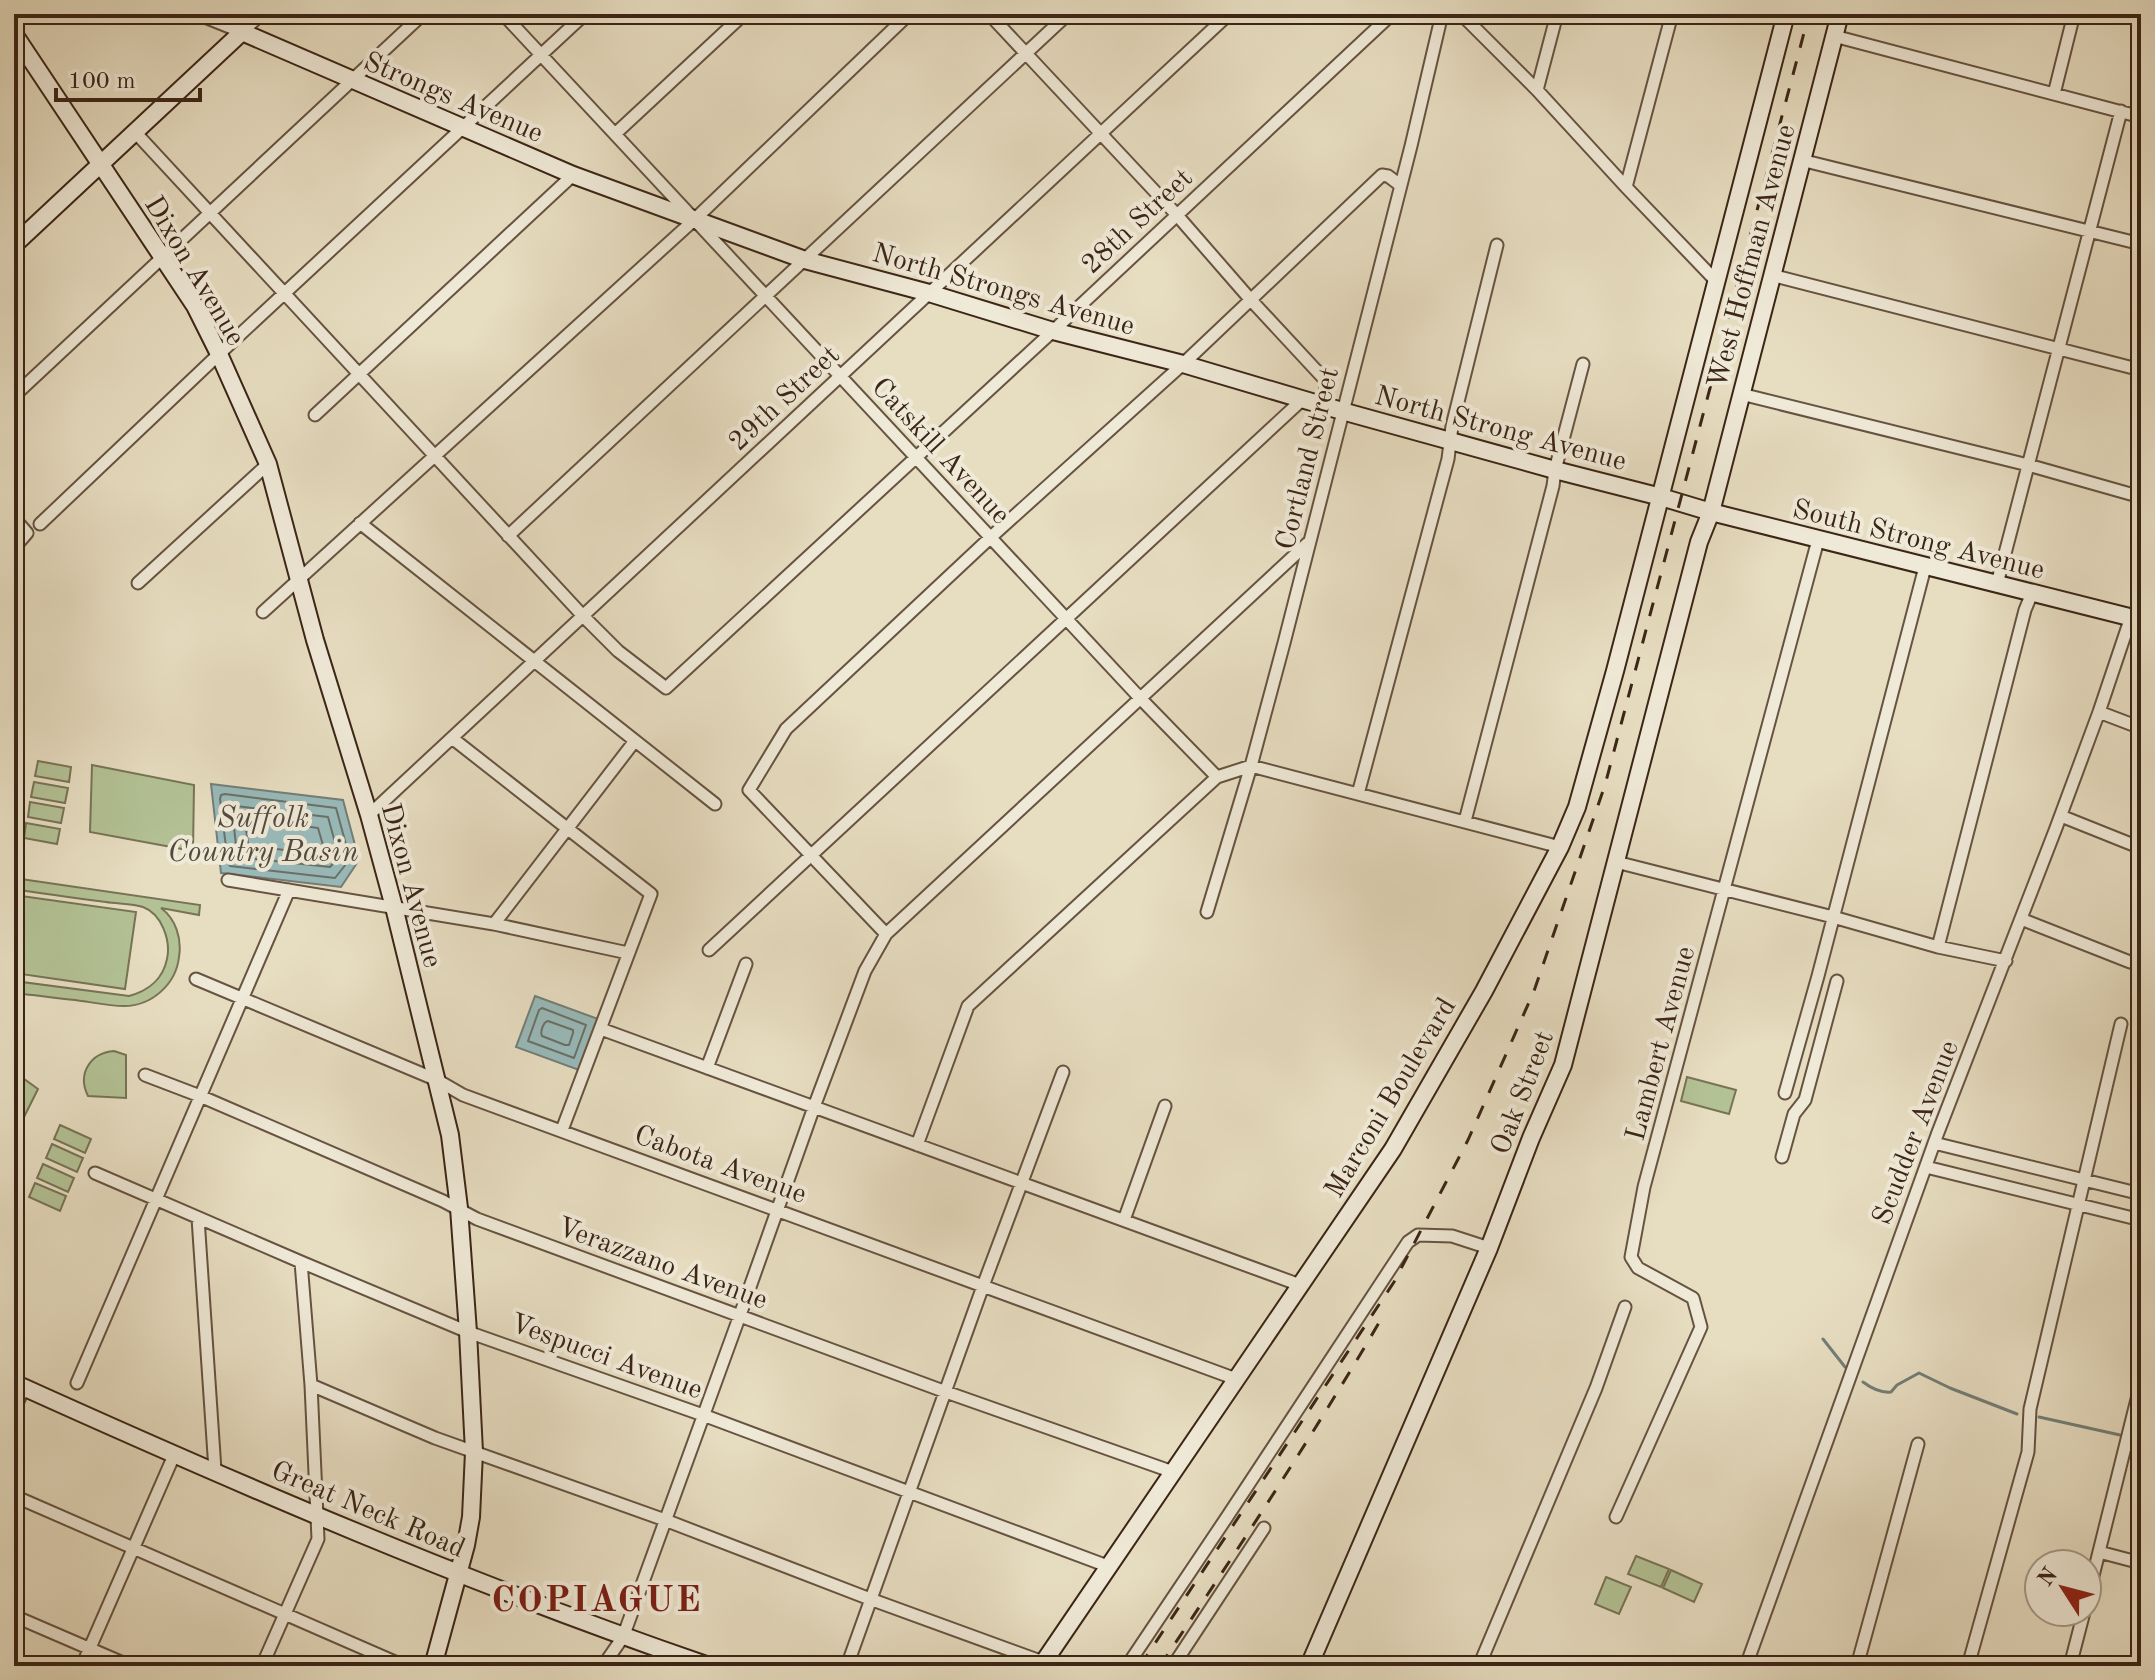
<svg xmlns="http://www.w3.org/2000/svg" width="2155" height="1680" viewBox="0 0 2155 1680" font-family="'Old Standard TT',serif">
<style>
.green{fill:#b3c295;stroke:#777456;stroke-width:2}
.water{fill:#98baba;stroke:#737e78;stroke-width:2}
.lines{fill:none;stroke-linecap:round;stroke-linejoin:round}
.shore{stroke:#6a7068;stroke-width:2}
.stream{stroke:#737e78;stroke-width:3}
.street-casing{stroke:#665341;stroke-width:15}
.secondary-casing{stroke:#3b2516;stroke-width:20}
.street{stroke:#efe9d7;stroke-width:11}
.secondary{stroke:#efe9d7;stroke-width:16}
.rail{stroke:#3b2516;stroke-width:3;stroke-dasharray:14 14;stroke-linecap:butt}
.labels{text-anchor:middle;stroke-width:8;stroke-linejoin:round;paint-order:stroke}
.street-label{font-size:28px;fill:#3b2516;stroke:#efe9d7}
.water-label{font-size:30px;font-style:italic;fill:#524a3f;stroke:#efe9d7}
.district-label{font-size:36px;font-weight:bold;letter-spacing:2px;fill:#7a1f14;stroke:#efe9d7}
</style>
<rect width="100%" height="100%" fill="#e7ddc1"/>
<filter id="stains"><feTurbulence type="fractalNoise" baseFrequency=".0025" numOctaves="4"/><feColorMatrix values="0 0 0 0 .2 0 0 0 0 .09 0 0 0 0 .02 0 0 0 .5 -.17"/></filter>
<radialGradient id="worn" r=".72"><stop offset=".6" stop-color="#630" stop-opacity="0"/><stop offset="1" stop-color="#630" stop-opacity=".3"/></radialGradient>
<path class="green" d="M38,761l33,6 -2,15 -34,-6z
M92,765l102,20 -1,66 -103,-19z
M34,782l34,6 -3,15 -34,-6z
M30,802l34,6 -3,15 -33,-6z
M26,823l34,6 -3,15 -33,-6z
M14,878l186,27 -1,10 -38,-7c15,11 21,31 18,49 -3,27 -27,49 -55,49 -16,0 -33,-4 -49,-6 -20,-2 -41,-5 -61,-7v-12l115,15c19,-5 34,-17 38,-37 4,-18 -5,-45 -24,-52 -11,-4 -26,-3 -37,-5 -31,-4 -61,-8 -92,-13z
M14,895l122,17 -11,77 -111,-16z
M114,1051l12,4v43l-38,-2c-11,-22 2,-43 26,-45z
M14,1075l10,4 14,10 -24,48z
M1687,1077l49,13 -7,24 -48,-13z
M60,1125l31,14 -6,14 -31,-14z
M52,1144l31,14 -6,14 -31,-14z
M43,1164l31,14 -6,14 -31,-14z
M35,1183l31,13 -6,15 -31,-14z
M1636,1556l33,13 -8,18 -33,-13z
M1671,1570l31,14 -8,18 -31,-14z
M1606,1577l25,10 -12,27 -24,-10z"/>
<path class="water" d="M211,784l132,16 16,60 -18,27 -120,-14z
M535,996l63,23 -19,51 -63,-23z"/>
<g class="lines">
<path class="shore" d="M225,794l111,14 14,51 -15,19 -105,-12 -2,-3 -8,-64 1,-4z
M236,806l92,11 11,40 -9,10 -91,-10 -2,-3 -5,-44z
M250,819l68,9 7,24 -4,2 -71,-8 -2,-3 -3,-20z
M542,1008l44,17 -12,33 -46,-17 11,-31z
M548,1021l25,9v3l-4,12h-4l-23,-9c-2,-4 1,-14 6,-15z"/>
<path class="stream" d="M1823,1339l22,28
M1863,1382c8,6 18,11 28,10l6,-7 22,-12 31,15 67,26
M2039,1417l81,18"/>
<g class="street-casing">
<path id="street" d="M197,14l45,18 19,-18
M503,14l637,684 77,79
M989,14l187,200 74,85 77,83 -5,23
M1461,14l76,76 89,97 90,94
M1834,36l307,81
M1537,90l20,-76
M2054,94l20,-80
M135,132l448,484 35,35 48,37 387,-357 339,-317
M615,134l129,-120
M1801,160l340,84
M1626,187l46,-173
M1771,275l370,95
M1741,394l287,71 113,32
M14,396l409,-382
M315,415l258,-240
M14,518l13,15 -13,15
M360,523l355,281
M40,524l179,-170 366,-340
M508,536l560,-522
M138,583l130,-119
M1997,584l124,-473
M263,612l431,-392 215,-206
M2099,712l42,16
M452,738l199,156 -89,236
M1358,794l90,-335 4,-33 45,-181
M369,815l860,-801
M2061,816l80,32
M1465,821l88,-335 2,-16 28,-106
M1616,862l217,55 105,30 68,14
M228,880l266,44 134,29
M1207,912l44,-146 33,-123 127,-497 31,-132
M2021,919l109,43
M494,924l140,-182
M886,934l-137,-144 37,-61 205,-192 192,-173 199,-189 6,1 12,9
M1938,947l87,-337 7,-17
M709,950l594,-551
M196,979l241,101 26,15 773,284
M601,1029l699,256
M707,1068l39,-104
M145,1075l55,21 243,105 34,18 469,173 227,80
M1785,1093l33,-117 107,-409
M1934,1143l207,51
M917,1145l51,-139 249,-229 34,-11 309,81
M1782,1157l12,-43 11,-14 32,-119
M1926,1167l215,53
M95,1173l206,89 167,70 235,83 407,152
M198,1218l17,252
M1124,1220l41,-114
M77,1383l212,-493
M311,1385l124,53 230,82 205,79 173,63
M14,1411l10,-24
M14,1496l390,170
M1616,1517l85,-190 -8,-29 -55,-30 -7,-11 13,-70 174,-647
M2099,1552l42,11
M2087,1600l54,-217
M14,1616l116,50
M82,1666l93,-213
M262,1666l56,-127 -7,-154 -10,-123
M603,1666l20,-29 117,-322 74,-208 51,-136 21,-37 424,-393
M847,1666l136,-380 80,-214
M1127,1666l100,-149 181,-275 10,-7 34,1 37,12
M1173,1666l91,-138
M1479,1666l117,-278 29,-81
M1746,1666l191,-531 119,-307 43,-116 32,-95
M1857,1666l61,-222
M1968,1666l60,-214 2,-43 91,-385
M2070,1666l14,-54"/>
</g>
<g class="secondary-casing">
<path id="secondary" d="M14,34l181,272 24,48 49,110 47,176 54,175 25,92 56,228 9,73 9,124 6,120 -3,65 -5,28 -33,121
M14,245l228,-213 331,143 232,85 124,33 124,38 130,33 159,47 213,59 106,27 50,15 430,108
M14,1383c228,103 458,202 695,283
M1041,1666l352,-517 91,-158 76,-144 17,-40 38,-136 171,-657
M1309,1666l180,-418 42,-110 32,-73 136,-523 12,-30 129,-498"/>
</g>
<use href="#street" class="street"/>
<use href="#secondary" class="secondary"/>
<path class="rail" d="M1140,1666l254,-384 74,-142 66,-149 71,-206 204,-771
M1160,1666c76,-114 151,-227 220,-345"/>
</g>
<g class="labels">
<g class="street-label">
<text transform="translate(454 96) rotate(23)" y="10">Strongs Avenue</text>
<text transform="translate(1136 220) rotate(-43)" y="10">28th Street</text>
<text transform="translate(1750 256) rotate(-75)" y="10">West Hoffman Avenue</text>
<text transform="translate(196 270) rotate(59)" y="10">Dixon Avenue</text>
<text transform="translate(1004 288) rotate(16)" y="10">North Strongs Avenue</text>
<text transform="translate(783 397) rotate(-43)" y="10">29th Street</text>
<text transform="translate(1501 427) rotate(15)" y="10">North Strong Avenue</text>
<text transform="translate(942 450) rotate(47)" y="10">Catskill Avenue</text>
<text transform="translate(1306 458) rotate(-76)" y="10">Cortland Street</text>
<text transform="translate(1919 538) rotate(14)" y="10">South Strong Avenue</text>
<text transform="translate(413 885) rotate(75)" y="10">Dixon Avenue</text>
<text transform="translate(1659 1043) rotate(-75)" y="10">Lambert Avenue</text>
<text transform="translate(1521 1092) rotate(-69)" y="10">Oak Street</text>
<text transform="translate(1389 1097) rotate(-59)" y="10">Marconi Boulevard</text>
<text transform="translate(1914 1132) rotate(-69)" y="10">Scudder Avenue</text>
<text transform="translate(721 1163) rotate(20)" y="10">Cabota Avenue</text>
<text transform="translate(663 1262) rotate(20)" y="10">Verazzano Avenue</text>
<text transform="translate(607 1355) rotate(20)" y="10">Vespucci Avenue</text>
<text transform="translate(369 1508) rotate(23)" y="10">Great Neck Road</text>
</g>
<g class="water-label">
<text x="263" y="827">Suffolk<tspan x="263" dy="34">Country Basin</tspan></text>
</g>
<g class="district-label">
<text x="597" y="1611">COPIAGUE</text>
</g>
</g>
<rect width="2155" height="1680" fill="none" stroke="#e7ddc1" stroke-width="48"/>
<rect x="16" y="16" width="2123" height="1648" fill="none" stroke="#3b2516" stroke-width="4"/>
<rect x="24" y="24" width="2107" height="1632" fill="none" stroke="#3b2516" stroke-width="2"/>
<g transform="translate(2063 1588) rotate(306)"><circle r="38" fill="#efe9d7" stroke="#a79b8a" stroke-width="2"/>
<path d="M0-6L14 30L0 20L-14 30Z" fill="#8f2418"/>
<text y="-12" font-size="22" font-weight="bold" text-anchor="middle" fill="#3b2516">N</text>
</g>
<path d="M56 88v12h144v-12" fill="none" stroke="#3b2516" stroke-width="4"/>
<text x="68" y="88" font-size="24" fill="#3b2516" stroke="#efe9d7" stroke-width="6" paint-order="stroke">100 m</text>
<rect width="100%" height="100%" filter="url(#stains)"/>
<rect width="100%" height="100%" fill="url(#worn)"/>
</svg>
